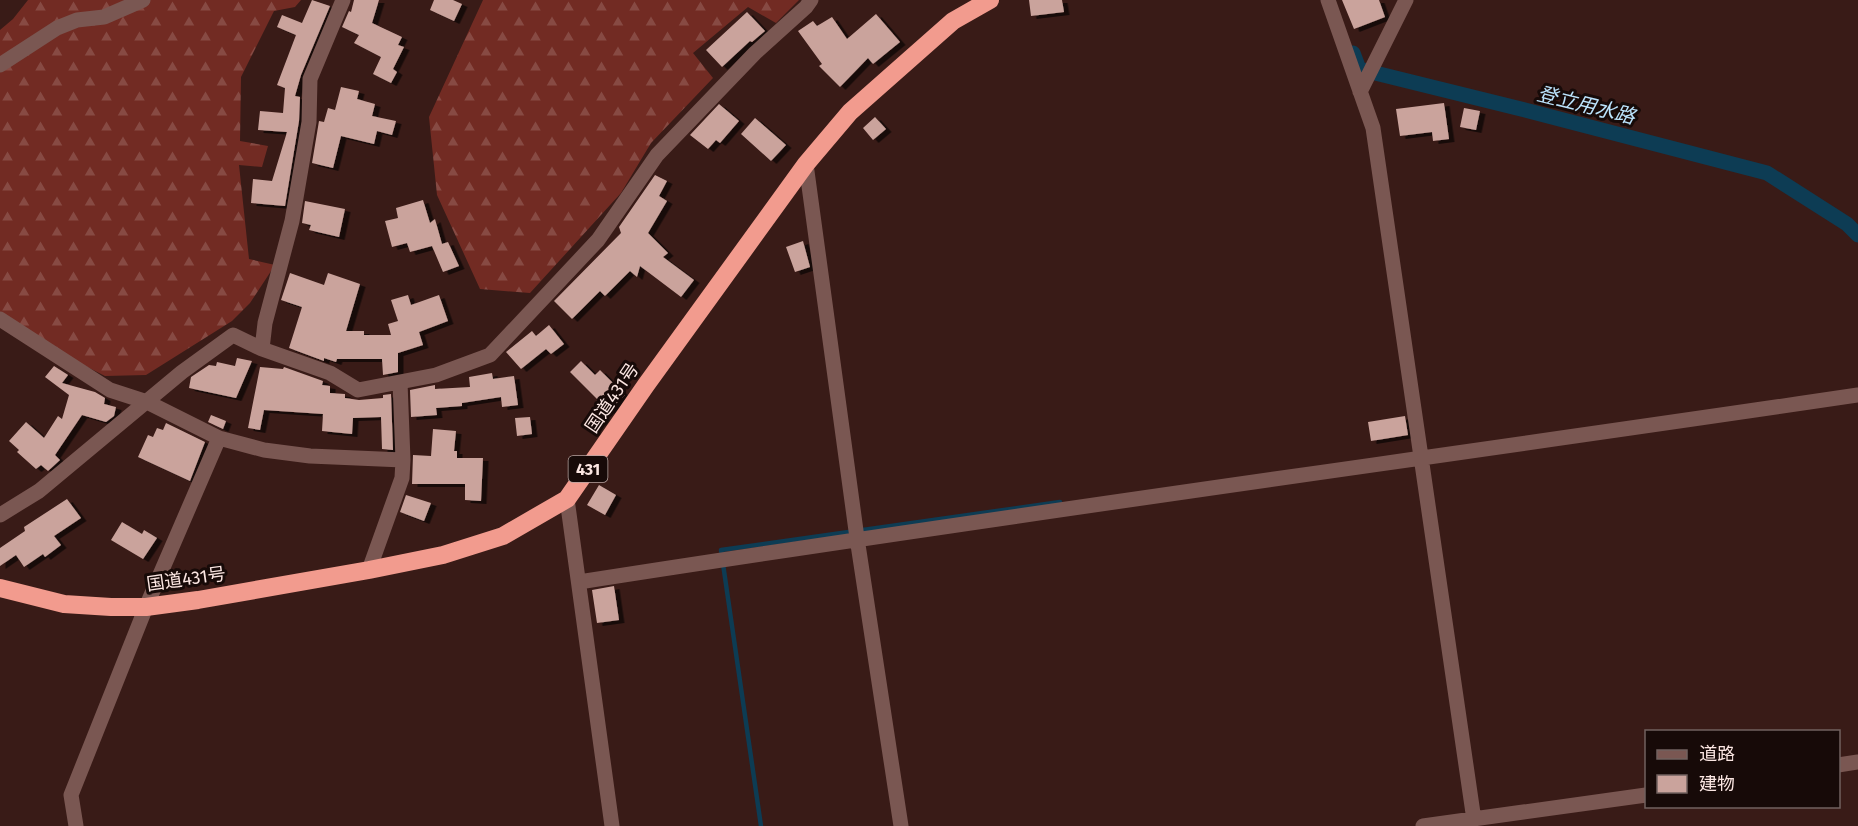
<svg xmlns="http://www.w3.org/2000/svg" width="1858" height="826" viewBox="0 0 1858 826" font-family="'Fira Sans','Noto Sans JP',sans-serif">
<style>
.forest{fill:url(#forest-firs)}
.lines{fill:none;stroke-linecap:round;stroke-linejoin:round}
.stream{stroke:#0d3c54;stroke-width:4.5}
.canal{stroke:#0d3c54;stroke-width:15}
.building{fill:#caa39c;filter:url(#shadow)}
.minor{stroke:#7a5752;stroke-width:15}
.highway{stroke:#f29b8e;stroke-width:18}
.labels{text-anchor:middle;stroke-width:6;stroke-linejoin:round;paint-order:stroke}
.shield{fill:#170a08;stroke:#b7a4a1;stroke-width:1.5}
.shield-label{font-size:16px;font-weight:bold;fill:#fbe6e2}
.street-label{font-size:18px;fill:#fbe6e2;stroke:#170a08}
.water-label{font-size:20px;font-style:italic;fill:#bce4fd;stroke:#170a08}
</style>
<defs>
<pattern id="forest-firs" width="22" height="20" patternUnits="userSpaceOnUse" patternTransform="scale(1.5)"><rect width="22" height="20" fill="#722b23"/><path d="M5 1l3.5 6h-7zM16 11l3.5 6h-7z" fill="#874a43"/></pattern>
<filter id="shadow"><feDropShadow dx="5.5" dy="3" stdDeviation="0" flood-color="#0009"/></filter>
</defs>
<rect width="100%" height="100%" fill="#391b17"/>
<path class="forest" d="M28,0h273l-6,7 -21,4 -33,66 -1,64 28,5 -6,21 -23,-2 10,94 26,6 -25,38 -18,18 -86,54 -41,1 -85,-43 -20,-21v-282l13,-11z
M483,0h316l-23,23 -28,-16 -55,46 20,25 -62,65 -30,50 -91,100 -50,-4 -43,-94 -8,-78z"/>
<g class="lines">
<path class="stream" d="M761,826l-40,-276 339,-48"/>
<path class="canal" d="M1353,53l6,16 166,41 242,63 80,51 11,11"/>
</g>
<path class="building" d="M312,0l18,6 -29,69 -6,21 5,1 -1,24 -14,85 -34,-3 2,-24 19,2 15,-49 -29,-2 2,-19 23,2 2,-25 -8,-3 19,-50 -19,-8 5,-12 20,8z
M354,0h25l-7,23 30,14 -4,8 6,2 -11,22 4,3 -6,11 -18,-9 8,-17 -27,-14 5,-8 -17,-8 7,-16 2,1z
M434,0h19l9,4 -8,17 -24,-11z
M1029,0h33l2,12 -33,4z
M1342,0h37l6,17 -31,12z
M747,12l18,19 -13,11 -2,-1 -28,26 -16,-17z
M876,14l24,28 -27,22 -5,-6 -28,29 -21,-21 3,-2 -24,-33 15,-10 4,5 15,-9 15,22z
M341,87l18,4 -2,8 18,5 -3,12 24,5 -4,14 -15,-4 -3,13 -33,-8 -8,32 -21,-5 7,-42 5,1 4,-14 7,2z
M1444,103l5,36 -16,2 -1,-9 -32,4 -4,-27z
M719,104l20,17 -19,22 -4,-3 -8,9 -18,-14z
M1464,108l16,3 -4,19 -16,-3z
M875,117l11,12 -13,11 -10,-12z
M755,118l31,27 -15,16 -30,-27z
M655,175l12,6 -8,15 8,5 -19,32 20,20 -5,4 31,23 -13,17 -41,-31 -3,11 -7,-6 -25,25 -5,-5 -28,28 -18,-18 67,-68 -2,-6z
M423,200l7,23 5,-4 7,25 6,-2 11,24 -16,6 -11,-26 -22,6 -3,-9 -15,4 -7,-26 13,-3 -2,-10z
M305,201l40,8 -6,28 -30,-7 2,-5 -9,-2z
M803,241l7,26 -15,5 -9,-25z
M290,273l34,12 4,-12 32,11 -14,47h18v4h27l-3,-11 10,-3 -7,-21 17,-5 3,10 28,-10 9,26 -29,11 4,13 -25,8v19l-15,3 -1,-16h-45l-1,3 -12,-4v3l-35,-13 13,-41 -21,-7z
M549,325l15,19 -13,10 -5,-5 -25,20 -15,-17 26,-21 4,5z
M237,358l15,3 -16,37 -47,-10 2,-11 18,-12 7,1 1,-4 18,4z
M581,361l14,14 5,-5 25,25 -16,16 -39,-39z
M54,366l14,9 -6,8 33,9 10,6 -1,6 12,3 -2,9 -8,6 -24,-7 -27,40 5,5 -12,11 -7,-6 -5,4 -19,-17 2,-2 -10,-9 17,-19 18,16 14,-22 4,3 7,-24 -24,-18z
M260,367l23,2 1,-2 39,14 -1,4 8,1v7l15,1v4l14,2 24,-2v-3l8,-1 2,56 -11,-1 -1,-32 -28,1 -1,16 -30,-3 1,-17 -59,-4 -4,20 -12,-2z
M492,373l1,6 21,-3 4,29 -16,2 -1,-10 -39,6v3l-26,2 1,7 -26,2 -1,-27 25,-5v4l35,-2 -1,-10z
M211,415l15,6 -3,8 -15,-7z
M1405,416l3,19 -37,6 -3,-19z
M530,417l2,17 -15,2 -2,-18z
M166,423l39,19 -15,39 -52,-24 10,-22 5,2 4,-9 6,2z
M433,429l23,2 -2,20h3v7h26l-2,43 -16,-1v-16h-53l1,-29 18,1z
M599,485l17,10 -11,20 -18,-10z
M406,495l25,8 -7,18 -24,-9z
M67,499l14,19 -27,18 7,9 -16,12 -2,-3 -19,13 -8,-12 -16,11v-18l25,-17 -1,-4z
M122,522l20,12 2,-4 13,8 -14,21 -32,-19z
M614,586l5,34 -22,3 -5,-33z"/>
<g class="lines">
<path class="minor" d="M1328,0l45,128 101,692
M0,65l57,-37 20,-8 27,-3 39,-17
M1360,92l46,-92
M806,164l51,374 44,288
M0,319l110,71 37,12 72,36 45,12 46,6 93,4 -3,-78
M262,349l68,24 28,17 78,-15 54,-20 108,-115 59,-85 98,-102 51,-46 5,-7
M567,499l45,327
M0,515l39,-24 143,-119 51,-37 29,14 3,-26 27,-102 17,-99 1,-43 33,-79
M369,570l33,-92 1,-18
M579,582c426,-67 853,-124 1279,-187
M1838,765l20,-3
M76,826l-5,-31 75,-188 73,-169
M1423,826l223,-31"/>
<path class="highway" d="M0,588l64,16 47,3h35l52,-7 171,-30 74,-15 60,-19 64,-37 79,-114 160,-221 44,-52 103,-91 37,-21"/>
</g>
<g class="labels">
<rect class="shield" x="568.5" y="456" width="39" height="26" rx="4.5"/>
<g class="shield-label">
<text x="588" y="475">431</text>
</g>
<g class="street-label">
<text transform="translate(612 398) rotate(-56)" y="6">国道431号</text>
<text transform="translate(186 579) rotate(-8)" y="6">国道431号</text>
</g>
<g class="water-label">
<text transform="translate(1586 105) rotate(14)" y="7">登立用水路</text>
</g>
</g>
<rect x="1645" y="730" width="195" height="78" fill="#170a08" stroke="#72625f" stroke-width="1.5"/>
<rect x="1657" y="750" width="30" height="9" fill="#7a5752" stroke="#72625f" stroke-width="1.5"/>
<text x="1699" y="760" font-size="18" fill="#fbe6e2">道路</text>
<rect x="1657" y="775" width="30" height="18" fill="#caa39c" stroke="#72625f" stroke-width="1.5"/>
<text x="1699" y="790" font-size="18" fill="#fbe6e2">建物</text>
</svg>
